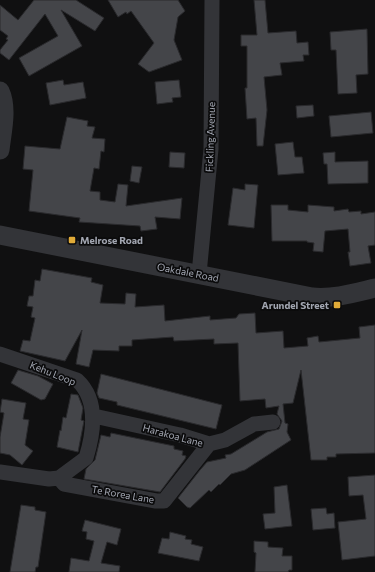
<svg xmlns="http://www.w3.org/2000/svg" width="375" height="572" viewBox="0 0 375 572" font-family="Commissioner,sans-serif">
<style>
.building{fill:#444549;stroke:#2a2a2d}
.lines{fill:none;stroke-linecap:round;stroke-linejoin:round}
.minor{stroke:#333438;stroke-width:15}
.tertiary{stroke:#333438;stroke-width:19}
.poi-dot{fill:#e1ab38;stroke:#0b0b0c;stroke-width:1.5}
.labels{text-anchor:middle;stroke-width:3.5;stroke-linejoin:round;paint-order:stroke}
.street-label{font-size:10px;fill:#a2a6b1;stroke:#0b0b0c}
.poi-label{font-size:10px;font-weight:bold;fill:#a2a6b1;stroke:#0b0b0c;text-anchor:start}
</style>
<rect width="100%" height="100%" fill="#101011"/>
<path class="building" d="M34,0h42l28,18 -9,13 -34,-21 21,36 -53,30 -10,-18 39,-22 -13,-22 -36,46 -9,-7v-3l8,-10 -2,-1 2,-3 -8,-6v-25l18,15z
M108,0h70l7,11 -7,6 -4,23 8,20 -33,12 -11,-8 16,-21 -23,-32 -4,3 -1,-2 -8,5z
M254,0h11l3,33 28,-2 1,12 11,-1 1,13h-6l1,6 -24,2 2,12 -18,2 3,33 -4,36h-6l-1,-28 -9,1 -2,-31h2v-42h-6v-11h16z
M367,29l1,45 -12,1 1,18 -19,1 -2,-44h-5l-1,-18z
M63,80l1,5 19,-3 3,16 -36,7 -4,-22z
M179,80l2,17 -9,1 1,4 -16,2 -2,-22z
M313,105l1,11 -17,2 -1,-12z
M371,112l2,21 -42,4 -2,-21z
M67,117l21,4 -1,5 8,1 -3,11 13,1 -1,13 -3,-1 -2,18 -5,-1 -4,23 10,1v8l15,2 3,-18 10,1 -2,21 56,-8 -2,21 -25,-2 2,12 -16,2 -1,-5 -61,-4 1,-4 -51,-7 4,-41 -10,-1 2,-23 35,3z
M293,142l2,15h7l2,16 -26,2 -3,-31z
M170,152l15,1 -1,15 -15,-1z
M335,152v10l33,-1v22l-40,1 -1,-20h-3l-1,-11z
M132,166l10,1 -3,16 -9,-2z
M245,184l13,1 -4,43 -26,-3 5,-37 12,2z
M271,205h17v5l20,2v-7l26,2v4l14,-2 1,3 12,-1v3l14,-2v33l-7,1 3,17 -21,3 -2,-14h2l-2,-23 -23,2 -2,21 -10,-1 1,-8 -7,-1v-1h-35z
M42,269l50,9 -1,4 12,3 -3,18 25,1 1,-11 10,1 -1,13 29,-2 1,16 45,-5v4l26,-2 3,-4 16,-1 1,20 27,-2 1,17 24,-2 -1,-8 11,-2 1,6 41,-4 -1,-11 16,-2v128l-39,1v3h-9v3h-16l-10,-90 -8,33 -10,1 2,19 3,1 -1,8 4,8 -46,30 -14,4 -11,11 -1,-1 -8,8 -2,-2 -19,18 -3,-1 -9,-9 22,-28 7,-8 19,-4 -1,-3 6,-1 36,-22 12,-3 3,-8 -5,-7 2,-8 -13,2 -1,-9 -25,2 -2,-58 -24,1v-5l-40,2 -1,-4 -41,3v6h-13v5l-26,-1 -4,17 -13,-3 6,-34 -17,31 -45,-10 3,-11 7,1 5,-23 -4,-1 2,-10 -6,-1 2,-10h4l2,-16 5,1z
M18,370l20,6 15,8 -8,15 -4,1 -30,-17z
M101,374l121,31 -6,24 -99,-24v-3l-18,-4 -2,-5z
M71,394l7,1 5,13 -2,12 3,1 -1,5 -5,26 -21,-5 3,-17 1,1 2,-14 3,1z
M2,399l24,4 -3,16 6,1 -4,25 8,6 -11,14 -12,-10 -10,-2v-16l4,-24 -4,-1z
M111,433l63,13v3l9,2 -1,4 4,1 -1,3 -25,33 -76,-13 2,-10 9,-9 6,-25 9,2z
M375,475v81l-33,4 -4,-38 28,-3 -3,-24 -14,1 -1,-19z
M287,485l5,41 -27,3 -2,-15 12,-1 -1,-26z
M21,505l14,2v3l11,2 -8,55h-2l-1,5h-25z
M326,508l1,6 7,-1 1,15 -22,2 -2,-21z
M85,520l36,9 -4,16 -10,-3 -6,21 19,3 -1,6h-50l2,-14 18,3 5,-20 -8,-2 1,-7 -5,-1z
M170,532l16,4 -1,3 7,1 -1,4 12,3 -4,14 -41,-8 4,-15 7,1z
M254,541l14,1v5l15,1 -1,8h10v14h-3l-1,2h-33l1,-19 -2,-1z"/>
<g class="lines">
<path class="minor" d="M199,274l12,-125 1,-149
M0,354l77,26c22,20 17,52 9,78l-27,20 -10,1 -49,-7
M94,416l86,19 29,9 16,-4 29,-16 19,-2
M59,478l5,6 92,17h8l45,-57"/>
<path class="tertiary" d="M0,91c8,17 2,41 0,59
M0,235l312,62c22,2 42,-4 63,-9"/>
</g>
<g class="poi-dot">
<rect x="68" y="236" width="8" height="8" rx="2"/>
<rect x="333" y="301" width="8" height="8" rx="2"/>
</g>
<g class="labels">
<g class="street-label">
<text transform="translate(210 137) rotate(-88)" y="4">Fickling Avenue</text>
<text transform="translate(188 272) rotate(11)" y="4">Oakdale Road</text>
<text transform="translate(53 373) rotate(22)" y="4">Kehu Loop</text>
<text transform="translate(173 435) rotate(15)" y="4">Harakoa Lane</text>
<text transform="translate(123 494) rotate(10)" y="4">Te Rorea Lane</text>
</g>
<g class="poi-label">
<text x="80" y="244">Melrose Road</text>
<text x="329" y="309" text-anchor="end">Arundel Street</text>
</g>
</g>
</svg>
